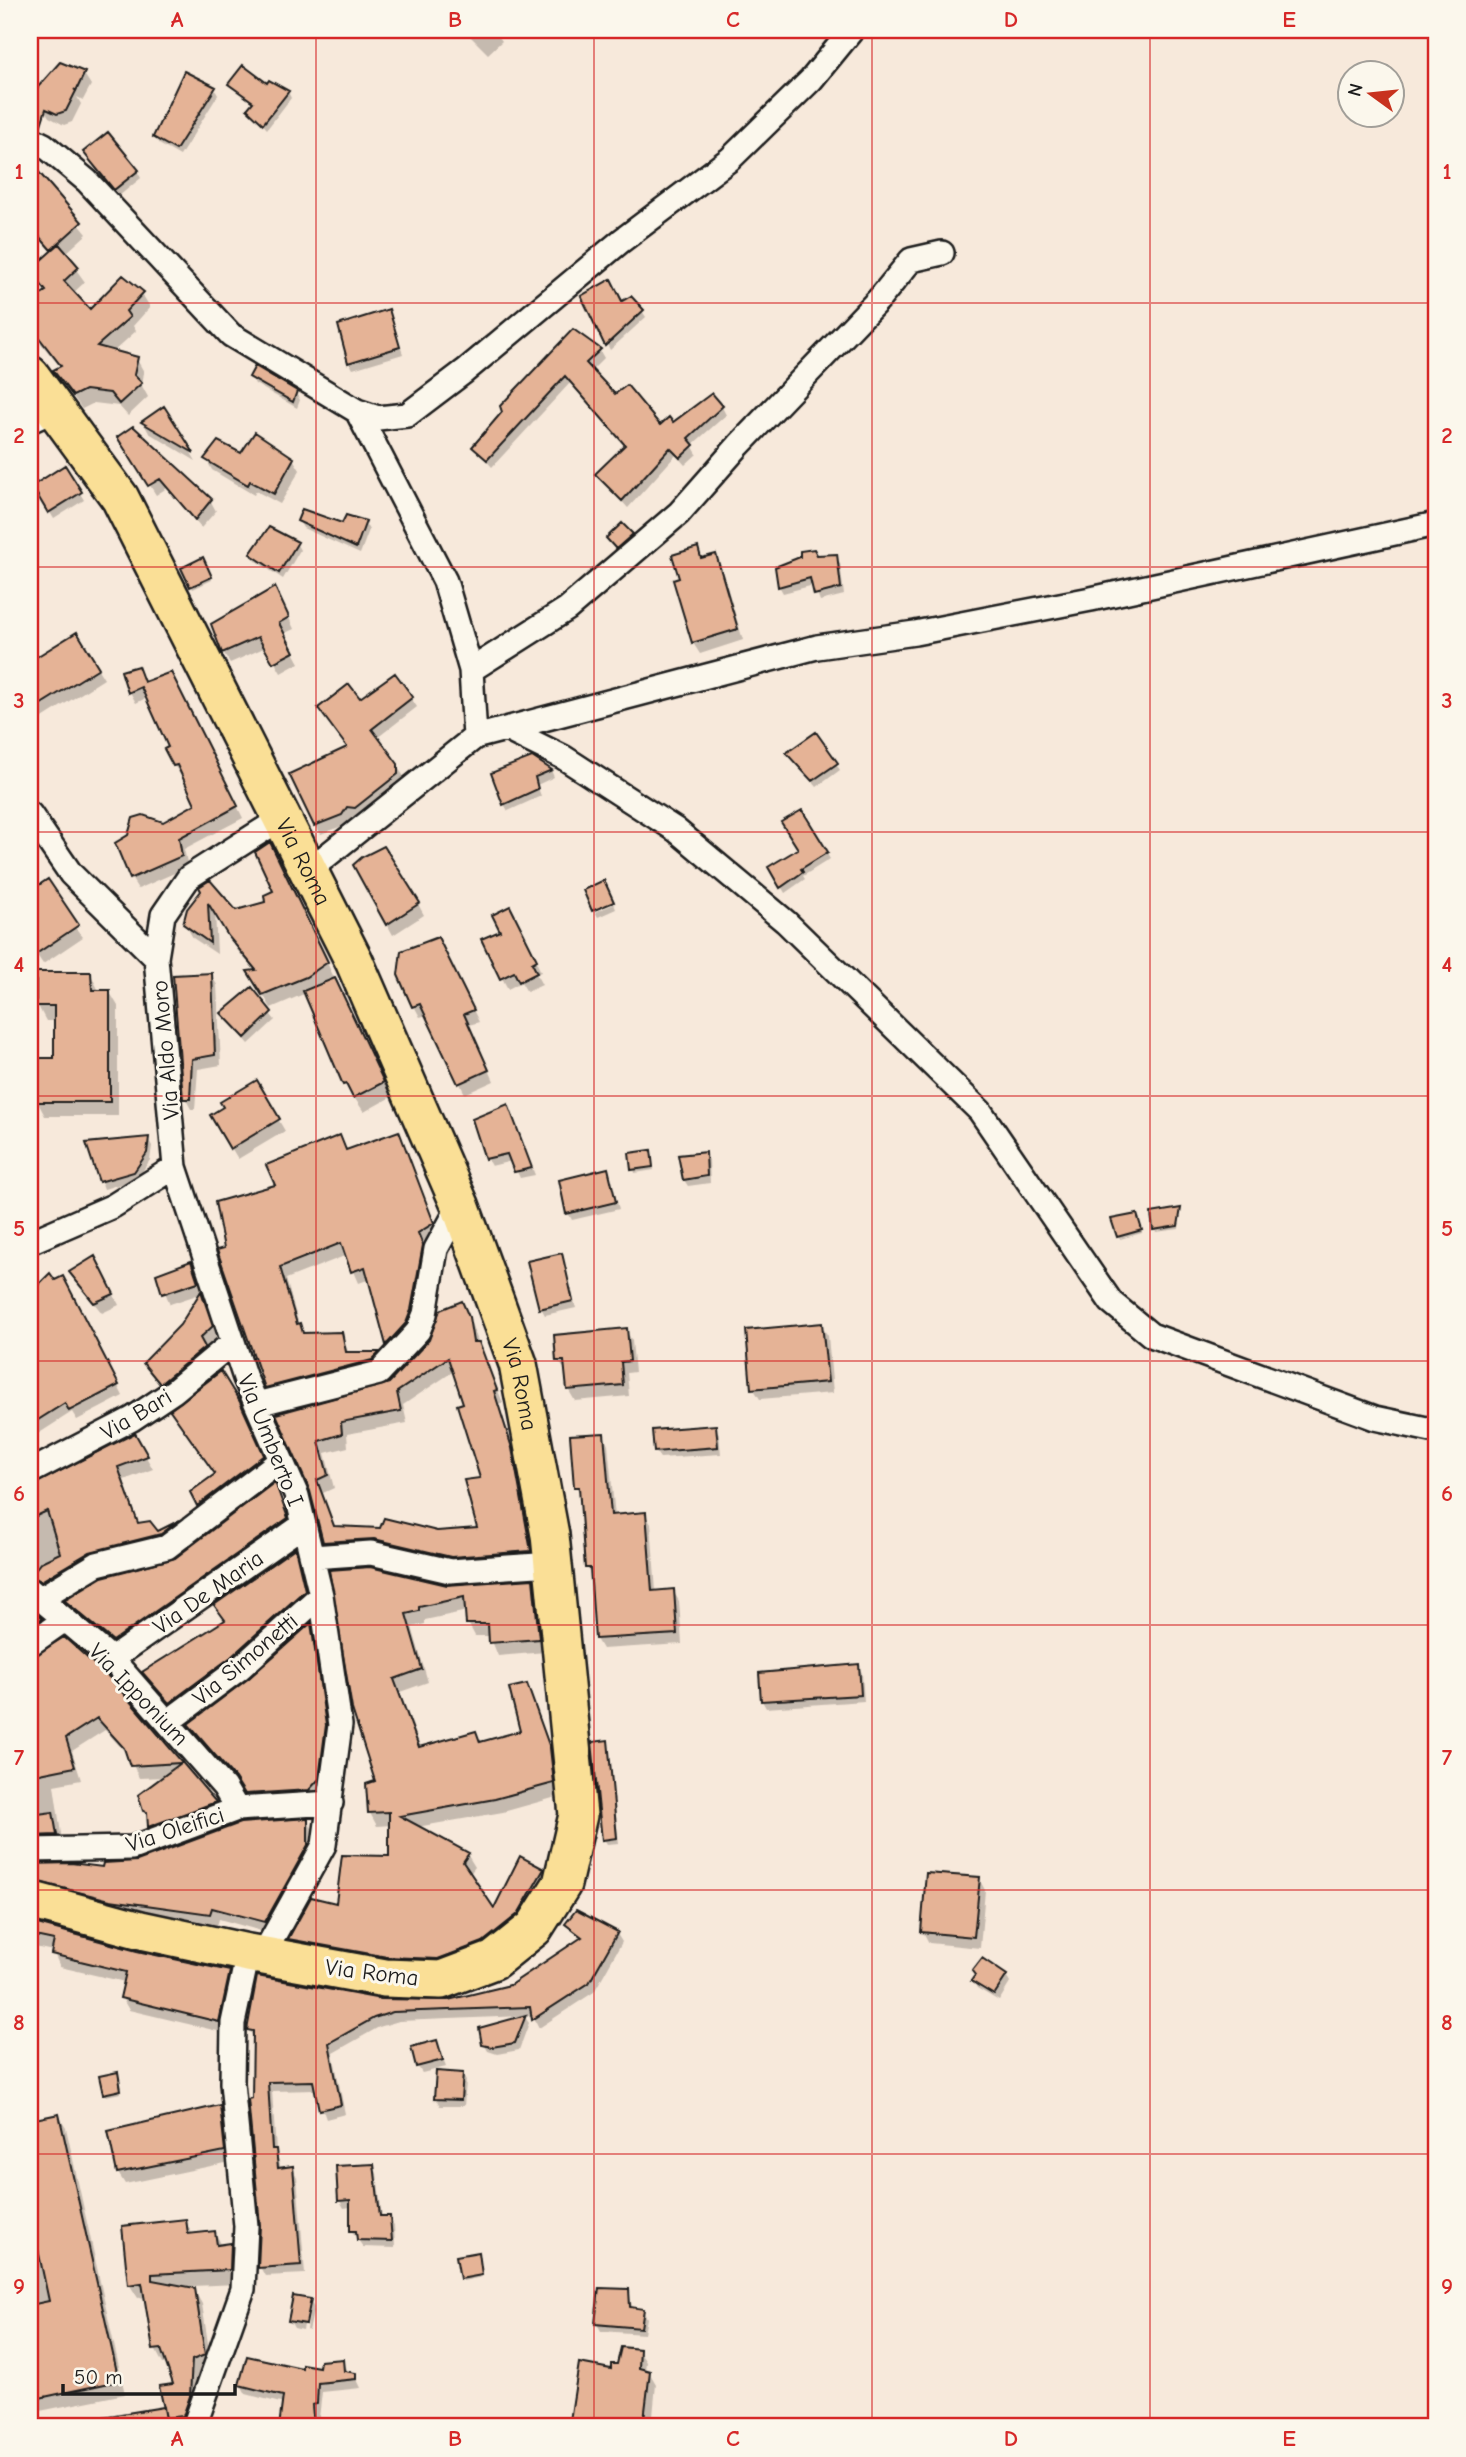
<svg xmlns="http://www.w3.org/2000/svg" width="1466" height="2457" viewBox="0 0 1466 2457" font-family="'Comic Neue',sans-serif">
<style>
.shadow{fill:#0003;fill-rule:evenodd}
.building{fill:#e5b396;stroke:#1c1c1c;stroke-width:2;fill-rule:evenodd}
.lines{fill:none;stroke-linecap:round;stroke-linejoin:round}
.street-casing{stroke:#1c1c1c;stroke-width:28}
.primary-casing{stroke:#1c1c1c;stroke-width:42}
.street{stroke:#fbf7ec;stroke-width:23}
.primary{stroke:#fadf96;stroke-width:37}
.grid{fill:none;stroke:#d62828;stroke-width:2;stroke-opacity:0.55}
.labels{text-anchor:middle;stroke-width:6;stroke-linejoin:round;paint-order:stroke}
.street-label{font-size:23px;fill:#1c1c1c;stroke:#fbf7ec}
.neatline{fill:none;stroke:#d62828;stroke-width:2.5}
.grid-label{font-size:23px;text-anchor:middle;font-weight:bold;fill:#d62828}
</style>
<rect width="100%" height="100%" fill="#f7e9db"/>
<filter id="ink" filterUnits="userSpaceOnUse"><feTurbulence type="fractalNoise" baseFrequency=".0143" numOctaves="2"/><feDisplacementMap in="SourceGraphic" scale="14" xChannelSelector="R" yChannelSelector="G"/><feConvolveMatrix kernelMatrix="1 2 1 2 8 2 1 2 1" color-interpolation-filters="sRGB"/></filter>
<g filter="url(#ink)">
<path class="shadow" d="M30,30h37v4l-27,-3 -10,2z
M464,30h30l8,11 -14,13z
M61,64l23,10 7,11 -8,15 -6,-3 4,7 -9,18 -8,3 -15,-8 -7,-11z
M231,84l36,1 21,7 3,6 -24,31 -17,-19 3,-6z
M214,88l4,7 -38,61 -21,-12 -4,-7z
M90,160l47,11 4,7 -22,18z
M33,168l54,66 -22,20 20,28 -12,11 17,19 52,-18 8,13 -17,19 3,5 -23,21 23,6 8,14 -2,14 6,11 -20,19 -9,-10 -25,-3 -12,6 -27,-38 6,-3 -31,-38v-27l16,-10 -15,-22 21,-18 -22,-25v-57z
M584,297l38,7 20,7 4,6 -36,33z
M388,311l15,43 -50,15 -4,-7z
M573,332l27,19 4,7 -13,13 24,25 45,32 62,-21 4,8 -34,30 5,9 -12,11 -9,-10 -48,53 -31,-34 29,-27 -56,-64 -78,84 -18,-20z
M251,377l45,16 4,7 -3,8 -42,-24z
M164,408l32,53 -47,-28 -6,-11z
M120,437l90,63 6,11 -15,17 -34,-40 -11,7z
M241,456l52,3 7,11 -20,34 -24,-13 -2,4 -42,-25 -6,-11z
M64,467l20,33 -30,19 -20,-33z
M299,521l44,4 22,-2 4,7 -9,24 -57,-26z
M631,535l2,3 -15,12 -8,-9z
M296,543l4,7 -17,29 -27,-18 -4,-7z
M697,549l6,11 12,-4 6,11 22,73 -43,14 -7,-11 -18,-62 6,-2z
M836,556l4,7 4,32 -24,6 -6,-16 -31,8 -4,-7 38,-29z
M203,559l9,21 -19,9 -10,-20z
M281,600l13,29 -11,5 16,29 -18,10 -15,-26 -36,16 -7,-11z
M76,634l28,45 -74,47v-76l6,9z
M138,668l7,15 32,2 66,133 -59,31 4,18 -50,22 -7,-11 -1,-42 33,-13 35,-18 -14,-29h-3l-7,-11 -4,-17 -22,-51 -12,6 -6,-11 -7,-20z
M411,698l6,9 -40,31 26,37v9l-42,33 -8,-1 -6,8 -26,10 -6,-9 33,-77 12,-48z
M789,754l47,10 4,6 -23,17z
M532,759l18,9 4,9 -17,8 4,11 -33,15 -4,-7z
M801,812l29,47 -27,17 2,3 -20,14 -15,-26 30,-17z
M277,858l114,239 -27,15 -19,-28 -39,-91 -35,15 -21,-36h6l-18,-21 -23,-40 2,43 -24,-16 -8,-14 19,-32 32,20 31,-9 9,-11z
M355,866l63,38 6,11 -31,20z
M30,874l53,63 -40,27 -13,-19z
M614,904l2,5 -18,8 -3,-5z
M516,919l25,53 -5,2 6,11 -15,7 -6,-10 -13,7 -6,-11v-46z
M444,950l35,72 -10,3 25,56 -29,13 -38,-79 -7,2 -6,-11z
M90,973l9,18h10l9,15v110h-73l-8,-15 19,-41v-39h-10l-8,-15z
M211,974l6,11 4,80 -23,4 -3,40h-4l-6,-11 -10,-122z
M251,990l24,30 -26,24 -26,-30z
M256,1082l29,49 -47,28 -26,-43z
M511,1113l24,62 -15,3 -8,-17 -21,5 -4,-7z
M398,1133l42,102 -17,10 5,14 -11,64 -23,32 -6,-11 -18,-65 -11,4 -12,-28 -61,24 13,46 6,10 36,-1 8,20h30l6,11 -112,34 -7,-12 -40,-138 51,-63 62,-48 8,13z
M148,1139l4,7 -2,14 -13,19 -33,10 -16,-45z
M650,1152l4,18 -19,3 -4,-19z
M705,1154l4,6 1,23 -22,3 -4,-6z
M608,1170l11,39 -47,11 -4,-7z
M1180,1210l-1,19 -23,3 -1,-2z
M1138,1219l4,14 -22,6 -2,-2z
M561,1255l15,53 -31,7 -4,-7z
M191,1263l12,30 -33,11 -12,-28z
M101,1269l18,36 -17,8 -24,-30z
M50,1276l18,12 55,108 -46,24 -5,-8 -42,27v-70l13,-9 -13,-21v-44z
M201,1295l17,43 -13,12 5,9 -43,35 -22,-31 37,-37z
M468,1316l35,87 -4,1 19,58 18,101 -77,6 -128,-15 -7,-12 -12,-52 -34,-75 112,-30zM454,1371l28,108 -3,50 -42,4 -101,-5 -13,-35 11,-5 -9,-35 23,-6 -1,-13 60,-11 -4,-18z
M821,1325l7,11 5,57 -73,6 -7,-11z
M626,1330l6,11 3,31 -8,1 2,23 -54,5 -7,-12 -1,-17 -9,-11z
M245,1414l23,52 -64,49 -12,-22 24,-18z
M715,1427l4,7 2,20 -61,4 -5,-7z
M603,1434l5,11 7,72 30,-3 6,10 5,68 17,-1 6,10 3,43 -80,5 -6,-10 -3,-61 -6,-10 -5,-72 -6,-9z
M134,1436l19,33 -29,11 15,45 18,9 22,-12 6,11 -155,59v-103z
M275,1484l18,46 -173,121 -48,-40 -6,-10 110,-41z
M295,1550l6,11 10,41 -134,111 -33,-41 82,-51z
M331,1571l119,16 82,-6 8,13 6,58 -48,4 -8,-20h-15l-7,-13 -1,-12 -42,9v4l-13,3 16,55 -28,10 21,56 55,-15 6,11 40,-12 5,-46 30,77 3,33 -57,16 -86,15 50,27 8,13 -6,8 25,37 48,-40 8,13 -25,42 -80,44 -148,-20 -7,-12 47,-34 53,-47 1,-33 -14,1 -7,-13 8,-30z
M30,1609l18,23 -18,13z
M311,1626l8,14 14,101 -7,53 -71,15 -65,-84 60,-45z
M30,1659l79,21 113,135 -66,24 -12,-29 22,-33 -27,1 -10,-22 -24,-26 -33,21 9,29 -27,5 9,63 -33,3z
M858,1666l4,7 2,28 -98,7 -4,-7 -1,-27z
M607,1742l12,101 -12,1 -3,-5z
M307,1820l8,13 -1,26 -42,75 -53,-15 -2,7 -98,-14 -89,-19v-27l41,-1 32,4z
M979,1879l6,11 -5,58 -51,-5 -6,-11z
M30,1924l106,28 93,20 7,13 -10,48 -97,-23 -7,-12 3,-16 -65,-15 -7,-16 -23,-5z
M567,1924l50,10 5,8 -28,50 -55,36 -6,-12h-9l5,7 -10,27 -22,4 -9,-3 -4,-7 39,-28 -124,5 -20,6 -46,26 12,61 -19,5 -10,-29 -44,1 4,60 5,18 11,-1 5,9 8,97 -40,2 -5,-9 2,-42 -8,-126v-60l-5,-9 132,-30 60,3 70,-16 70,-48z
M1006,1976l4,7 -11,18 -22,-13 -4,-7z
M436,2042l10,25 -24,6 -4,-6z
M462,2074l4,7 -2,25h-24l-4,-7z
M118,2077l3,16 -15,3 -2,-3z
M219,2107l7,11 4,44 -105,22 -7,-11z
M58,2116l8,12 59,266 -95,19v-292z
M373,2166l4,7 5,45h7l5,7 1,23 -32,-1 -12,-17v-23l-7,1 -4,-7z
M185,2221l8,14 22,-3 7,14 8,-1 8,14 -1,25 -45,2 10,18 10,65 -13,5 -1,37 -6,16h-19l-6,-10 8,-32 -7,-22 -5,1 -8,-15 -9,-52 -8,1 -9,-14z
M478,2254l4,23 -19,4 -1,-3z
M628,2291l5,18 10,2 4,7 -3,16 -43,-3 -4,-7z
M310,2300l4,8 -5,23 -2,-1 4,-26h-3l-5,26 -9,-2 -4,-7z
M639,2351l7,11 -1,9 4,1 7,12 -4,43h-81l10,-62 32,6z
M342,2361l6,12 7,2 6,13 -39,4 -4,35h-37l3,-23 -38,-10 -5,-9 80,-16z"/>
<path class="building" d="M60,62l25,10 -9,19 -2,-2 2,2 -10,20 -9,3 -11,-5 -6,19 -10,-4v-28z
M243,65l24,18 2,-3 20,11 -26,33 -16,-15 6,-7 -25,-18z
M184,71l32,16 -40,63 -23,-13z
M108,132l31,38 -25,20 -31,-38z
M30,162l52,60 -31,28 -21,-24z
M59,244l20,23 -15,14 26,28 33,-34 21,17 -18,19 4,6 -33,29 41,11 -4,18 8,8 -23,21 -9,-11 -25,-3 -12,6 -20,-26 8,-4 -31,-40v-25l16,-10 -16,-21z
M611,279l11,22 9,-5 13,14 -39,36 -24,-50z
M389,309l11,38 -52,16 -10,-38z
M573,329l28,20 -15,14 29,31 12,-9 33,40 9,-8 4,5 39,-29 11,13 -35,32 6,7 -14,13 -10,-10 -48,53 -27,-27 30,-29 -60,-69 -78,84 -15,-13 30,-35 -2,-6z
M255,366l42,25 -4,11 -44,-25z
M164,406l30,47 -53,-31z
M133,426l79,73 -17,21 -35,-41 -12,7 -31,-49z
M255,432l39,26 -20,36 -24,-13 -2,4 -44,-26 14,-18 23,12z
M65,465l17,27 -34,21 -16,-27z
M302,509l40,14 4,-8 20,6 -10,27 -59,-27z
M622,523l11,11 -17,15 -10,-11z
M269,527l29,15 -19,31 -29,-19z
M698,547l3,11 15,-4 22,75 -46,14 -19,-63 6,-2 -7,-23z
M814,549l3,6 20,-1 4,34 -27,7 -4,-17 -32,9 -3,-20 25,-10v-6z
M203,557l9,20 -22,10 -9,-19z
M275,587l14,30 -10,6 15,29 -21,11 -15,-26 -36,16 -11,-29z
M77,632l22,36 -69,43v-50z
M138,666l6,16 27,-10 67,134 -59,32 3,18 -52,23 -15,-36 13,-8 5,-17 10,-3 20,7 32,-18 -18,-39 -4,1 -9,-17 4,-2 -27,-60 -13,6 -7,-22z
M395,673l18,24 -41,32 26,35v10l-43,34 -8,-1 -5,8 -28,11 -25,-52 58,-27 -29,-39 31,-24 11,14z
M816,732l22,31 -26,18 -26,-28z
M532,757l20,13 -17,7 3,12 -35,16 -12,-32z
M802,810l26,42 -27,17 2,3 -23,16 -12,-21 30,-18 -17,-27z
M270,842l58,120 -22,15 -44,18 -15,-24 9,-1 -28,-34 -20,-33 2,40 -27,-19 4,-15 14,-18 -2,-4 11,-7 26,30 29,-8 -1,-7 9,-4 -18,-39z
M384,846l36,57 -34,22 -33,-60 9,-8z
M48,879l31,46 -43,29 -1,-15 -5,4v-52z
M604,880l10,22 -22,9 -9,-21z
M510,906l27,54 -5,3 5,10 -18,9 -5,-10 -14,7 -19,-40 19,-8 -8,-16z
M438,937l36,73 -10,4 25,56 -31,14 -38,-80 -8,3 -14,-32 3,-24z
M36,972h55l1,18h18v112h-75v-44h19v-52h-18z
M212,973l3,82 -23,4 -2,40h-7l-10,-124z
M335,978l49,104 -31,16 -7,-14 -3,1 -40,-94z
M252,987l20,25 -27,26 -24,-25z
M257,1080l23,39 -50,30 -20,-34 13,-8 -3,-5z
M508,1104l24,64 -18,4 -7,-18 -22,5 -13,-40z
M399,1131l35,92 -16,10 5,12 -12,65 -5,13 -20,22 -21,-78 -14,5 -10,-29 -61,24 17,57 3,-1 3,10 39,-1 4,20h34l-8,8 -107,28 -48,-138 7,-2 -9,-46 60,-17 -9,-20 74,-30 6,15z
M149,1137l-2,16 -13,19 -35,10 -13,-39z
M651,1150l2,17 -22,3 -2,-17z
M706,1152l1,24 -24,4 -5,-25z
M608,1168l8,34 -50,12 -7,-34z
M1181,1208l-3,18 -25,4 -2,-17z
M1137,1214l5,16 -25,7 -6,-18z
M562,1253l11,48 -34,8 -12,-48z
M95,1256l19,38 -20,9 -25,-31z
M191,1261l7,21 -36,12 -6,-20z
M50,1273l5,7 8,-4 56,109 -50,26 -4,-8 -35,22v-132z
M201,1291l12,35 -13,12 5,9 -45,37 -17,-21 37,-38z
M462,1301l7,16 4,25h6l18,48 -3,1 18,57 19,103 -80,6 -77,-18 -51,3 -13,-51 -34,-77 113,-31 40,-43 11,-30zM448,1358l15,45 -6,2 23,73 -16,2 13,48 -40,3 -53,-13 -4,10 -46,-2 -17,-46 11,-5 -9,-34 23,-7 -1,-12 60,-11 -4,-19z
M822,1323l6,59 -77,7 -5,-59z
M627,1328l3,33 -9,1 2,23 -56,5 -3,-29h-8l-2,-26z
M221,1371l19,31 24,53 -67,51 -7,-14 25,-18 -45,-64z
M716,1425l2,22 -64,5 -2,-22z
M135,1433l13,23 -30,11 20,56 12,-2 8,10 22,-11 -19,14 -71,18 -49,29 -11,-5 11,-14 19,-9 -13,-42 -17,8v-33z
M604,1433l7,82 35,-3 6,79 22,-2 3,45 -82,5 -5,-71h-5l-6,-81h-5l-4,-52z
M275,1482l13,36 -175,123 -49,-41 38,-23 73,-19z
M295,1548l10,42 -74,67 -62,46 -27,-31 83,-52 -11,-15z
M370,1567l77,18 86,-6 6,60 -50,4 -1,-19h-22l-2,-27 -45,10v4l-13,3 16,55 -28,10 25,68 57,-16 4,11 40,-11 -11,-43 18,-4 23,64 4,35 -59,16 -95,17 69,37 -6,9 31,46 26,-52 24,13 -26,45 -35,28 -45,17 -51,-2 -99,-18 23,-42 25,6 6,-48 47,1v-44l-21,1 -2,-29 9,-3 -23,-72 -23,-139z
M30,1609l12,9 -12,9z
M311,1623l15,102 -7,54 -10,11 -64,4 -10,-16 -47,-54 61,-46z
M64,1637l47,42 105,123 -68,25 -1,-15 -4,-1 -5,-16 43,-32 -51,3 -6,-18 -27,-30 -31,20 9,29 -45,9v-118z
M859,1664l2,31 -100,6 -2,-28z
M608,1740l9,98 -15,2 -10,-98z
M53,1812l4,23 -27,1v-21z
M308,1818v27l-43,77 -53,-14 -2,6 -100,-14 -80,-20v-16l41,-1 31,4 1,-4 34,-2 103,-38z
M926,1873l54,4 -6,60 -53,-5z
M576,1910l42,22 -29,51 -57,37 -2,-13 -137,5 -19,6 -45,25 12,62 -22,5 -6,-29 -45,1 4,67h4l2,19 15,-2 8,99 -43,3 2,-43 -12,-126 4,-1 1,-67 -6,-1 10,-54 124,23 67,1 62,-15 72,-48 -17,-13z
M30,1922l107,29 93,20 -11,51 -99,-24 6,-26 -75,-18 3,-14 -24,-5z
M982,1958l25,17 -13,20 -23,-14 4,-6 -3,-4z
M526,2015l-11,28 -23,4 -10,-2 -3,-17z
M437,2040l6,20 -27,7 -5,-20z
M436,2071l27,2 -2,27 -27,-1z
M118,2072l3,18 -18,4 -4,-18z
M220,2105l5,46 -108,22 -9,-42z
M59,2114l60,267 -89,19v-95l19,-4 -19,-89v-92z
M374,2164l6,52h10l2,25 -35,-1 -1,-9h-6v-31l-12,1 -2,-35z
M186,2219l2,15 27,-3 2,14 14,-2 -1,27 -78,4v6l43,8 10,67 -13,5 -2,36 -7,20 -17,2 -7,-32 14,-2 -12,-35 -8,1 -11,-67 -14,2 -6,-59z
M479,2252l3,23 -22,4 -4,-23z
M599,2288l30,1 1,18 14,2 -3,19 -46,-4z
M293,2296l18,3 -5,25 -18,-3z
M621,2347l19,2 -1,19 11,3 -7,56h-74l10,-64 32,6v-5h6z
M247,2356l55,12v-4l17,3 1,-6 23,-2 1,12 12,2v6l-38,4 -1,21 -5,1 2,22h-35l4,-31 -44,-11z
M164,2407l3,20h-64l-1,-10z"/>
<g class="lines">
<g class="street-casing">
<path id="street" d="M30,138l14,7 43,36 144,154 126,76 21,7 29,-3 58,-44 156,-130 109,-82 81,-79 41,-50
M357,411l88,170 26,89 4,67
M30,421l26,-12
M471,670l96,-61 112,-96 60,-68 141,-147 31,-38 31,-7
M506,729l57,28 113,73 110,92 194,189 131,191 40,33 224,83 61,13
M30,814l41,60 85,84 19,209 70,211 52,118 24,99 19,130 -16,120 -61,110
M309,870l166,-133 342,-90 98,-14 176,-34 345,-75
M156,958l7,-43 26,-38 93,-59
M30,1242l83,-36 62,-39
M257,1404l122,-31 39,-42 7,-17 11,-65 24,-44
M30,1472l102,-53 42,-28 59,-49
M312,1557l59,-4 79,18 102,-7
M30,1590l82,69 112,128 13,22
M39,1599l58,-35 70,-17 114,-87
M30,1644l33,-23
M112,1659l191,-134
M169,1721l71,-53 81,-73
M30,1850l102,-2 105,-39 94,-6
M194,2427l49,-138 3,-63 -14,-143 1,-60 15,-70"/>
</g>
<g class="primary-casing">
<g id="primary">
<path id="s1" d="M30,375l90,123 234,463 106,244 58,159 32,171 28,280 -16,69 -28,44 -40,32 -53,20 -56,-2 -137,-25 -107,-23 -111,-30"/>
</g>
</g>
<use href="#street" class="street"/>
<use href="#primary" class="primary"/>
</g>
</g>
<path class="grid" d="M316,30v2397M594,30v2397M872,30v2397M1150,30v2397M30,303h1406M30,567h1406M30,832h1406M30,1096h1406M30,1361h1406M30,1625h1406M30,1890h1406M30,2154h1406"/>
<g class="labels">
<g class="street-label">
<text dy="8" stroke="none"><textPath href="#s1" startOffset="560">Via Roma</textPath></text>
<text transform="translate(165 1050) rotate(-95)" y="8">Via Aldo Moro</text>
<text dy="8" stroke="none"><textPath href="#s1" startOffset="1127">Via Roma</textPath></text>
<text transform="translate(136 1414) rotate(-31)" y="8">Via Bari</text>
<text transform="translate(271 1440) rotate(68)" y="8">Via Umberto I</text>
<text transform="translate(208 1592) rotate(-35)" y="8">Via De Maria</text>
<text transform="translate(245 1659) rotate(-40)" y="8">Via Simonetti</text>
<text transform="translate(139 1694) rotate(46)" y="8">Via Ipponium</text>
<text transform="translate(175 1829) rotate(-18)" y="8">Via Oleifici</text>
<text transform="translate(372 1972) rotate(7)" y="8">Via Roma</text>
</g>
</g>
<rect width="1466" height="2457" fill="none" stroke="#fbf7ec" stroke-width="77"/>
<g transform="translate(1371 94) rotate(285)"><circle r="33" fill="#fbf7ec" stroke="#a29f99" stroke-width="2"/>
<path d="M0-5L12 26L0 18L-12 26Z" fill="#c8321e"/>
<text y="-10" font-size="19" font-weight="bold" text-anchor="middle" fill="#1c1c1c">N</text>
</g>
<path d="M63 2384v10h172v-10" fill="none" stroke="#1c1c1c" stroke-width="3.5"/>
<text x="74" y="2384" font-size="21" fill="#1c1c1c" stroke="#fbf7ec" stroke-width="5" paint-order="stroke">50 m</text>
<rect x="38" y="38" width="1390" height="2380" class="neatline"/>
<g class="grid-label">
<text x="177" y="27">A</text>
<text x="455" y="27">B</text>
<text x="733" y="27">C</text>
<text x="1011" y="27">D</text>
<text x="1289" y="27">E</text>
<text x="19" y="179">1</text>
<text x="1447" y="179">1</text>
<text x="19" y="443">2</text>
<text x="1447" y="443">2</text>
<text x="19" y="708">3</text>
<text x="1447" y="708">3</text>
<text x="19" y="972">4</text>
<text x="1447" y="972">4</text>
<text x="19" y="1236">5</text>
<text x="1447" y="1236">5</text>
<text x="19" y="1501">6</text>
<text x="1447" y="1501">6</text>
<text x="19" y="1765">7</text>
<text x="1447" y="1765">7</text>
<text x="19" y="2030">8</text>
<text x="1447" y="2030">8</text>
<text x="19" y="2294">9</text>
<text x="1447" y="2294">9</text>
<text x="177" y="2446">A</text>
<text x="455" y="2446">B</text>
<text x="733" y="2446">C</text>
<text x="1011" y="2446">D</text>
<text x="1289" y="2446">E</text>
</g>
</svg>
